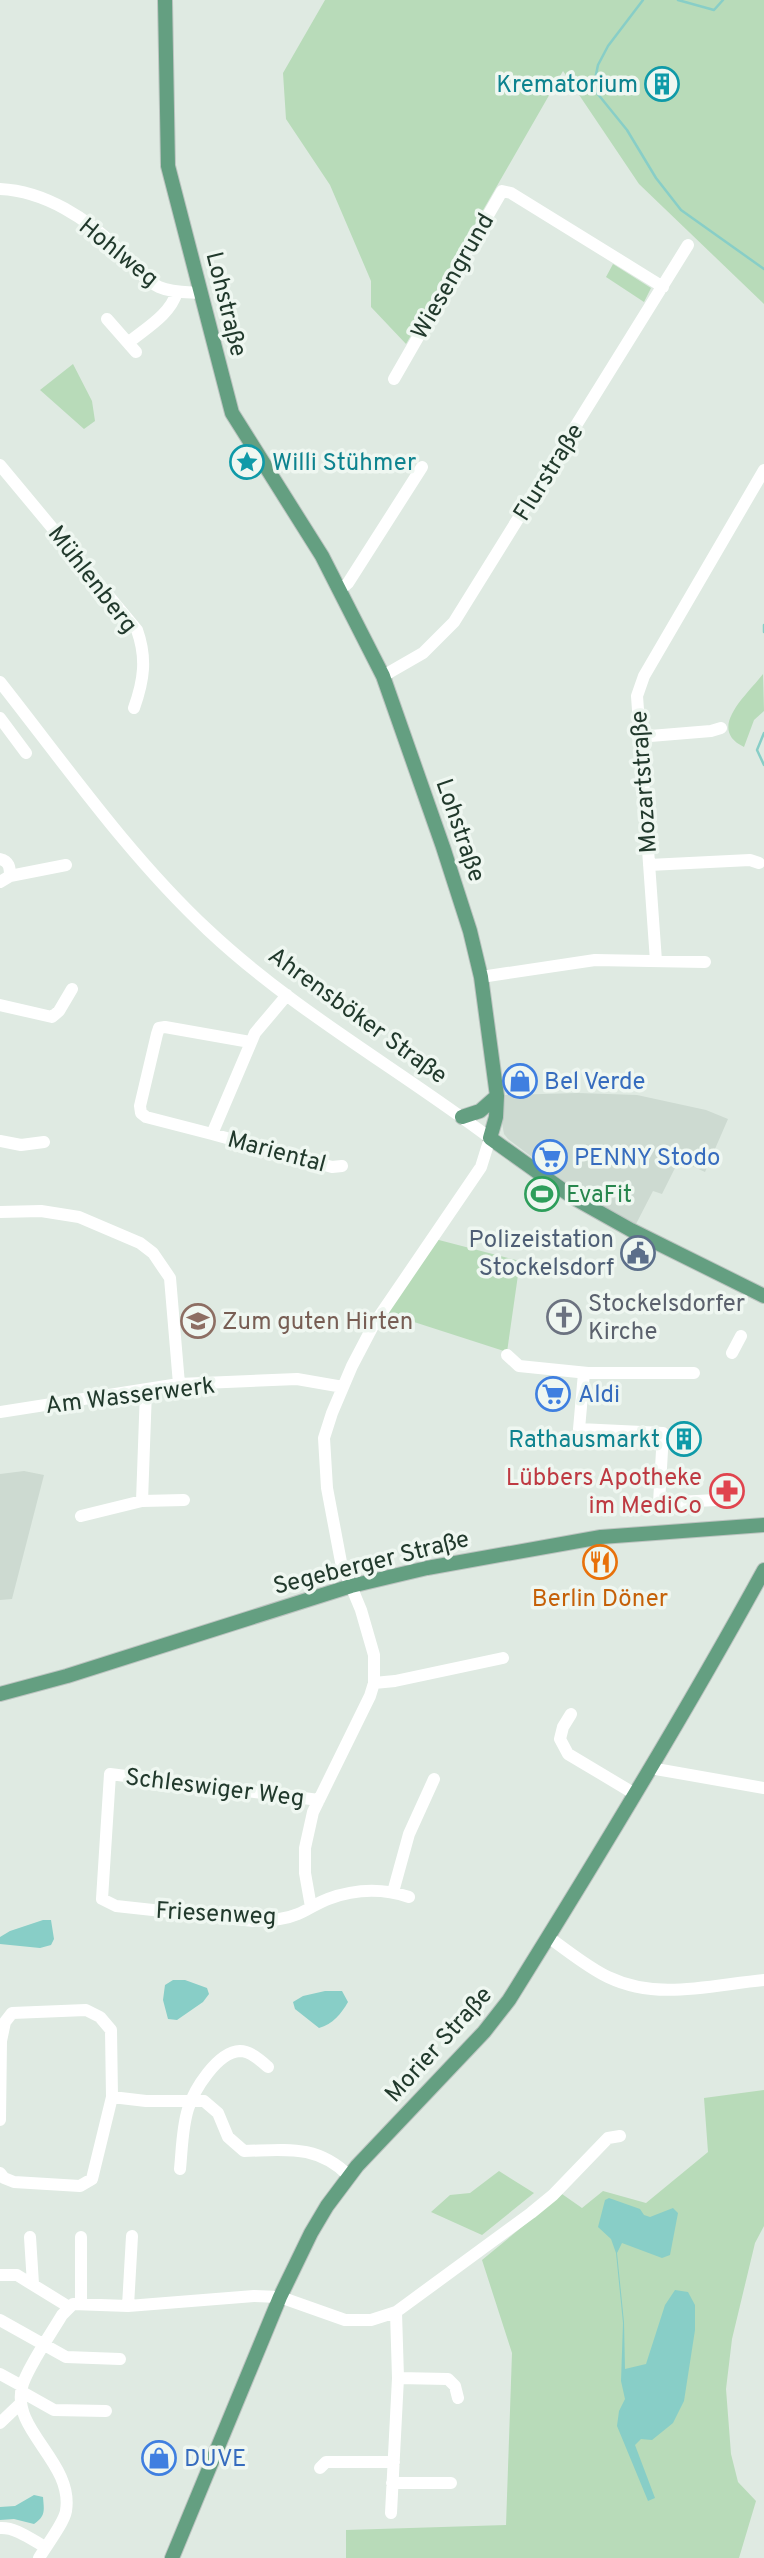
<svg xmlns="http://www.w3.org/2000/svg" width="764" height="2558" viewBox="0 0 764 2558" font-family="Overpass,sans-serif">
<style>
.built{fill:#cddad1}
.green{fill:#b8dbb9}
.water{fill:#88cec7}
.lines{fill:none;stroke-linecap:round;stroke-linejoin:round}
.stream{stroke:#88cec7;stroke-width:2.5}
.major-casing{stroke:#bcc4c0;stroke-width:16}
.minor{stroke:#fff;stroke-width:12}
.major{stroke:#649f81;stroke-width:14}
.labels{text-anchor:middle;stroke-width:7;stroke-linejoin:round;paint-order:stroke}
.culture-label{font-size:24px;fill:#0d838f;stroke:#eff7f1;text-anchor:end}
.street-label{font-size:24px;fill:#21392c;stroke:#eff7f1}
.shop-label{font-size:24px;fill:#366cbe;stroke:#eff7f1;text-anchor:start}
.leisure-label{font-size:24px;fill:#27864d;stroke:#eff7f1;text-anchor:start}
.service-label{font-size:24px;fill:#4e5e75;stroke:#eff7f1;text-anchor:end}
.worship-label{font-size:24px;fill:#5b616d;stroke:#eff7f1;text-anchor:start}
.education-label{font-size:24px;fill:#785e54;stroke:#eff7f1;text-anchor:start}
.health-label{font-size:24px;fill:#be3a42;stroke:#eff7f1;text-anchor:end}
.food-label{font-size:24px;fill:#c56008;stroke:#eff7f1}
</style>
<rect width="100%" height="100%" fill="#dfeae2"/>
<path class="built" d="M578,1093l59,2 69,15 22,9 -23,53 -26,-12 -17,34 -9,-3 -17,33 -55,-30 -73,-55 -4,-5 -2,-11 3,-28z
M24,1471l20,4 -32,124 -12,1v-126z"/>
<path class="green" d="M325,0h439v304l-125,-120 -76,-113 -157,273 -35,-37v-26l-41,-96 -44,-66 -3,-46z
M613,264l38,24 -7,14 -38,-25z
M73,364l19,37 3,20 -11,8 -44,-39z
M763,674l1,37 -10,9 -10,27c-38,-18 3,-52 19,-73z
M435,1239l85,22 -13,91 -124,-40z
M764,2090v136l-9,17 -23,96 -6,50 5,65 7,28 18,19 -17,57h-393v-28l160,-5 6,-172 -30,-93 80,-66 20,14 21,-17 43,12 62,-51 -4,-54z
M499,2171l35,22 -52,42 -51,-23 19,-17 20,-2z"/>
<path class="water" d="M43,1920h8l3,19 -3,6 -11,3 -40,-4v-7l10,-6z
M173,1980h12l22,8 2,6 -6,8 -26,18 -9,-1 -5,-19 2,-15z
M325,1991h17l6,11c-7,12 -15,22 -29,26l-24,-19 -2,-7 10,-6z
M609,2198l31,11 4,6 6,2 23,-9 5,5 -8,42 -8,3 -40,-15 -5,10 7,69 1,47 21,-5 19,-59 10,-15 13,2 7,13v25l-11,71 -11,22 -21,17 -11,-1 -6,6 20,53 -7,3 -31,-75 2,-15 6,-12 -4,-18 2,-58 -7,-70 -5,-14 -13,-12 7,-27z
M34,2495l9,2c1,13 3,19 -9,27l-20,-5 -14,1v-13l15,-1z"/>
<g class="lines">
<path class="stream" d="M643,0l-35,46 -10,19 -4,19 3,9 30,37 29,48 25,32 83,59
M678,0l36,10 9,-10
M764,625v7
M764,733l-7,17 7,15"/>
<g class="major-casing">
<path id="major" d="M165,0l3,166 64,247 90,143 61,120 60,171 27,84 11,46 16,119 -1,21 -6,21 84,60 57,32 133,66
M462,1117l18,-6 17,-15
M0,1694l67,-18 284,-90 76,-18 174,-31 163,-12
M172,2558l108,-261 31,-64 16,-27 30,-40 127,-134 25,-32c88,-141 175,-284 255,-430"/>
</g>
<path class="minor" d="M0,189c45,2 88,30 119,61 13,13 23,29 40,37 13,6 28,5 42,6
M107,319l29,33
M128,343c18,-15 42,-28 49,-51
M394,379l108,-188 9,2 152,94
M0,465l137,165c10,28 7,50 -3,78
M340,590l8,-7 74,-116
M383,676l40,-23 31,-31 234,-377
M0,682c67,85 129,174 208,248 85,80 189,138 282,208l-9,29 -107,157 -22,42 -20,47 -8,25 3,50 14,74 20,48 13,45v28l-4,13 -57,116 -8,36v25l6,34
M0,718l26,35
M638,737l73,-6 10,-3
M0,859c9,2 10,8 10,17l-10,6
M649,865l101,-5 9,3
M10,876l56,-11
M656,961l-19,-265 7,-20 120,-206
M481,977l114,-17 110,2
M287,995l-32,38 -43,101 120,33 10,-1
M0,1005l52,12 7,-6 13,-22
M212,1134l-66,-17 -5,-4 -1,-7 17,-72 2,-6 6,-1 85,15
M0,1141l21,4 23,-3
M0,1212l41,-1 38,6 61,26 13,10 17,25 9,106
M732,1353l9,-17
M507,1355l12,11 69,7h106
M584,1373l-5,56 84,4 -4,70 57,-3
M0,1412l179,-28 118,-5 46,8
M142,1501l4,-111
M81,1516l61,-15 42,-1
M374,1683l21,-2 108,-23
M571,1714l-8,13 -3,12 8,15 67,40
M650,1768l114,20
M319,1800l-209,-26 -8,125 14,7 138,15c15,-1 30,-1 44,-7 10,-4 19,-11 30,-15 27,-10 54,-11 81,-2
M393,1892l16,-58 25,-55
M548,1937c19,13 39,30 60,40 50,24 103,8 156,3
M112,2097l34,4h58l14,12 10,24 16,14c42,-1 73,-7 105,25
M0,2120l1,-79 4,-19 7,-9 74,-3 14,7 11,13 1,67 -20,82 -12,7 -66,-4 -10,-4 -4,-5
M180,2169c2,-19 2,-41 8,-60 6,-19 29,-57 52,-58 10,0 20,9 28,16
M30,2237l3,47
M0,2275h17l52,32
M81,2304v-67
M128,2306l4,-70
M0,2320l66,37 54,2
M0,2374l22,12
M398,2378l50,1 7,7 3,12
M22,2392l32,18 52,1
M0,2423l21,-20
M320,2468l6,-6h68
M392,2483h59
M391,2513l7,-135 -2,-66
M0,2528c16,-1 32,12 45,19
M39,2558c7,-12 25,-35 27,-47 8,-49 -55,-80 -44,-124 4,-17 30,-55 40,-72l11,-11 55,2 126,-10 26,1 65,23h26l25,-8 135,-99 22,-18 55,-57 12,-2"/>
<use href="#major" class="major"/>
</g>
<defs>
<g id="building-ring" transform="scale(1.75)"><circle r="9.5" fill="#eff7f1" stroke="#0f9aa8" stroke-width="1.5"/><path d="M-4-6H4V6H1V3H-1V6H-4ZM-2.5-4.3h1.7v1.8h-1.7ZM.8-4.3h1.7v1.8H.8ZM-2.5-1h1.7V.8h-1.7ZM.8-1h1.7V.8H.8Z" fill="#0f9aa8"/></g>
<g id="sight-ring" transform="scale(1.75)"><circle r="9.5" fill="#eff7f1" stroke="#0f9aa8" stroke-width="1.5"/><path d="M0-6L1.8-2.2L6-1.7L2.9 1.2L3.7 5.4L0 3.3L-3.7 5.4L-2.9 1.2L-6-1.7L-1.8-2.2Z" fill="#0f9aa8"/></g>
<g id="shop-ring" transform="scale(1.75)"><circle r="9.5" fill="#eff7f1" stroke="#3f7fe0" stroke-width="1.5"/><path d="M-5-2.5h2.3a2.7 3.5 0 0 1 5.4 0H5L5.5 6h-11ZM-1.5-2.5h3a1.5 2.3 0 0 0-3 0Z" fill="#3f7fe0"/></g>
<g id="supermarket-ring" transform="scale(1.75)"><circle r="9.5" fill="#eff7f1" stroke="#3f7fe0" stroke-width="1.5"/><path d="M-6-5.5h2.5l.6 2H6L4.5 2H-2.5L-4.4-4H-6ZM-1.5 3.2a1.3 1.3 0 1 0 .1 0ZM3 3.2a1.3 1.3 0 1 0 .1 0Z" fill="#3f7fe0"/></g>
<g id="stadium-ring" transform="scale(1.75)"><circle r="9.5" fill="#eff7f1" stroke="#2e9e5b" stroke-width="1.5"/><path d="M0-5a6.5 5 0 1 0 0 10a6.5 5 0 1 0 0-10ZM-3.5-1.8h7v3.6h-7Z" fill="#2e9e5b"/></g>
<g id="civic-ring" transform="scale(1.75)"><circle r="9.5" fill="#eff7f1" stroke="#5c6f8a" stroke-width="1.5"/><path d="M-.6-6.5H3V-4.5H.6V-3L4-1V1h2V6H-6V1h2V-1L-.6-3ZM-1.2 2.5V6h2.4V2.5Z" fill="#5c6f8a"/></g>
<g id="church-ring" transform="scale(1.75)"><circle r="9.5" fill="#eff7f1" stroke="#6b7280" stroke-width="1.5"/><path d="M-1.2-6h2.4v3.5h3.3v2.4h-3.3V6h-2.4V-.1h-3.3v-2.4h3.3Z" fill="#6b7280"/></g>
<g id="school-ring" transform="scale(1.75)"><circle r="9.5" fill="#eff7f1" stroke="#8d6e63" stroke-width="1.5"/><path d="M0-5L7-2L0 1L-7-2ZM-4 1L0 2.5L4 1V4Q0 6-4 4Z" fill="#8d6e63"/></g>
<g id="pharmacy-ring" transform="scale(1.75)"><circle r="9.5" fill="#eff7f1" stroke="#e0444e" stroke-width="1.5"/><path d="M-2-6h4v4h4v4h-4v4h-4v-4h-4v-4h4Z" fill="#e0444e"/></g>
<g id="restaurant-ring" transform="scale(1.75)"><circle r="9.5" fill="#eff7f1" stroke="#e8710a" stroke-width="1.5"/><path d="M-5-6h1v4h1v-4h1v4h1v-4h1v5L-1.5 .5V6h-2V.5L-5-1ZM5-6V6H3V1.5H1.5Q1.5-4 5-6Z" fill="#e8710a"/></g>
</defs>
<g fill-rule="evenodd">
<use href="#building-ring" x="662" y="84"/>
<use href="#sight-ring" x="247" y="462"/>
<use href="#shop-ring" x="520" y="1081"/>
<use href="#supermarket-ring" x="550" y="1157"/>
<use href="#stadium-ring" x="542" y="1194"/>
<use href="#civic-ring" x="638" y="1253"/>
<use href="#church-ring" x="564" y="1317"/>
<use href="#school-ring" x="198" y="1321"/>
<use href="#supermarket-ring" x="553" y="1394"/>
<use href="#building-ring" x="684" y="1439"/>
<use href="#pharmacy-ring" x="727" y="1491"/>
<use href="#restaurant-ring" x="600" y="1562"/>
<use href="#shop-ring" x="159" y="2458"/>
</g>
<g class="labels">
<g class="culture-label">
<text x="638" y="92">Krematorium</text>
<text x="272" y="470" text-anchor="start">Willi Stühmer</text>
<text x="660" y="1447">Rathausmarkt</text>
</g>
<g class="street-label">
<text transform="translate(119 252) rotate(39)" y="8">Hohlweg</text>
<text transform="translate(452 276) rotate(-60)" y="8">Wiesengrund</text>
<text transform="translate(227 304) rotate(76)" y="8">Lohstraße</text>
<text transform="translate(548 472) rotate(-58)" y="8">Flurstraße</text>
<text transform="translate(93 579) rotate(52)" y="8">Mühlenberg</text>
<text transform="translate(643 782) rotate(-94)" y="8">Mozartstraße</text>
<text transform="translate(461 830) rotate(71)" y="8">Lohstraße</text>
<text transform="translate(358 1015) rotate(36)" y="8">Ahrensböker Straße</text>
<text transform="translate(277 1151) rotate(15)" y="8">Mariental</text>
<text transform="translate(130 1395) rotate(-7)" y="8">Am Wasserwerk</text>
<text transform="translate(371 1562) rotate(-14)" y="8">Segeberger Straße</text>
<text transform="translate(215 1787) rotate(7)" y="8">Schleswiger Weg</text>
<text transform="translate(216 1913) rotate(3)" y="8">Friesenweg</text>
<text transform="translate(438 2044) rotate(-48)" y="8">Morier Straße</text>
</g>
<g class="shop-label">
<text x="544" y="1089">Bel Verde</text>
<text x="574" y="1165">PENNY Stodo</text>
<text x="578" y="1402">Aldi</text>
<text x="184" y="2466">DUVE</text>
</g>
<g class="leisure-label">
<text x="566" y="1202">EvaFit</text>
</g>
<g class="service-label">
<text x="614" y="1247">Polizeistation<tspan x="614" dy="28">Stockelsdorf</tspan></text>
</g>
<g class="worship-label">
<text x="588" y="1311">Stockelsdorfer<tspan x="588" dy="28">Kirche</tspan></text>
</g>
<g class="education-label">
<text x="222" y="1329">Zum guten Hirten</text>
</g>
<g class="health-label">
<text x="702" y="1485">Lübbers Apotheke<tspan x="702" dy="28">im MediCo</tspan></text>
</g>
<g class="food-label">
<text x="600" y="1606">Berlin Döner</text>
</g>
</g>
</svg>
